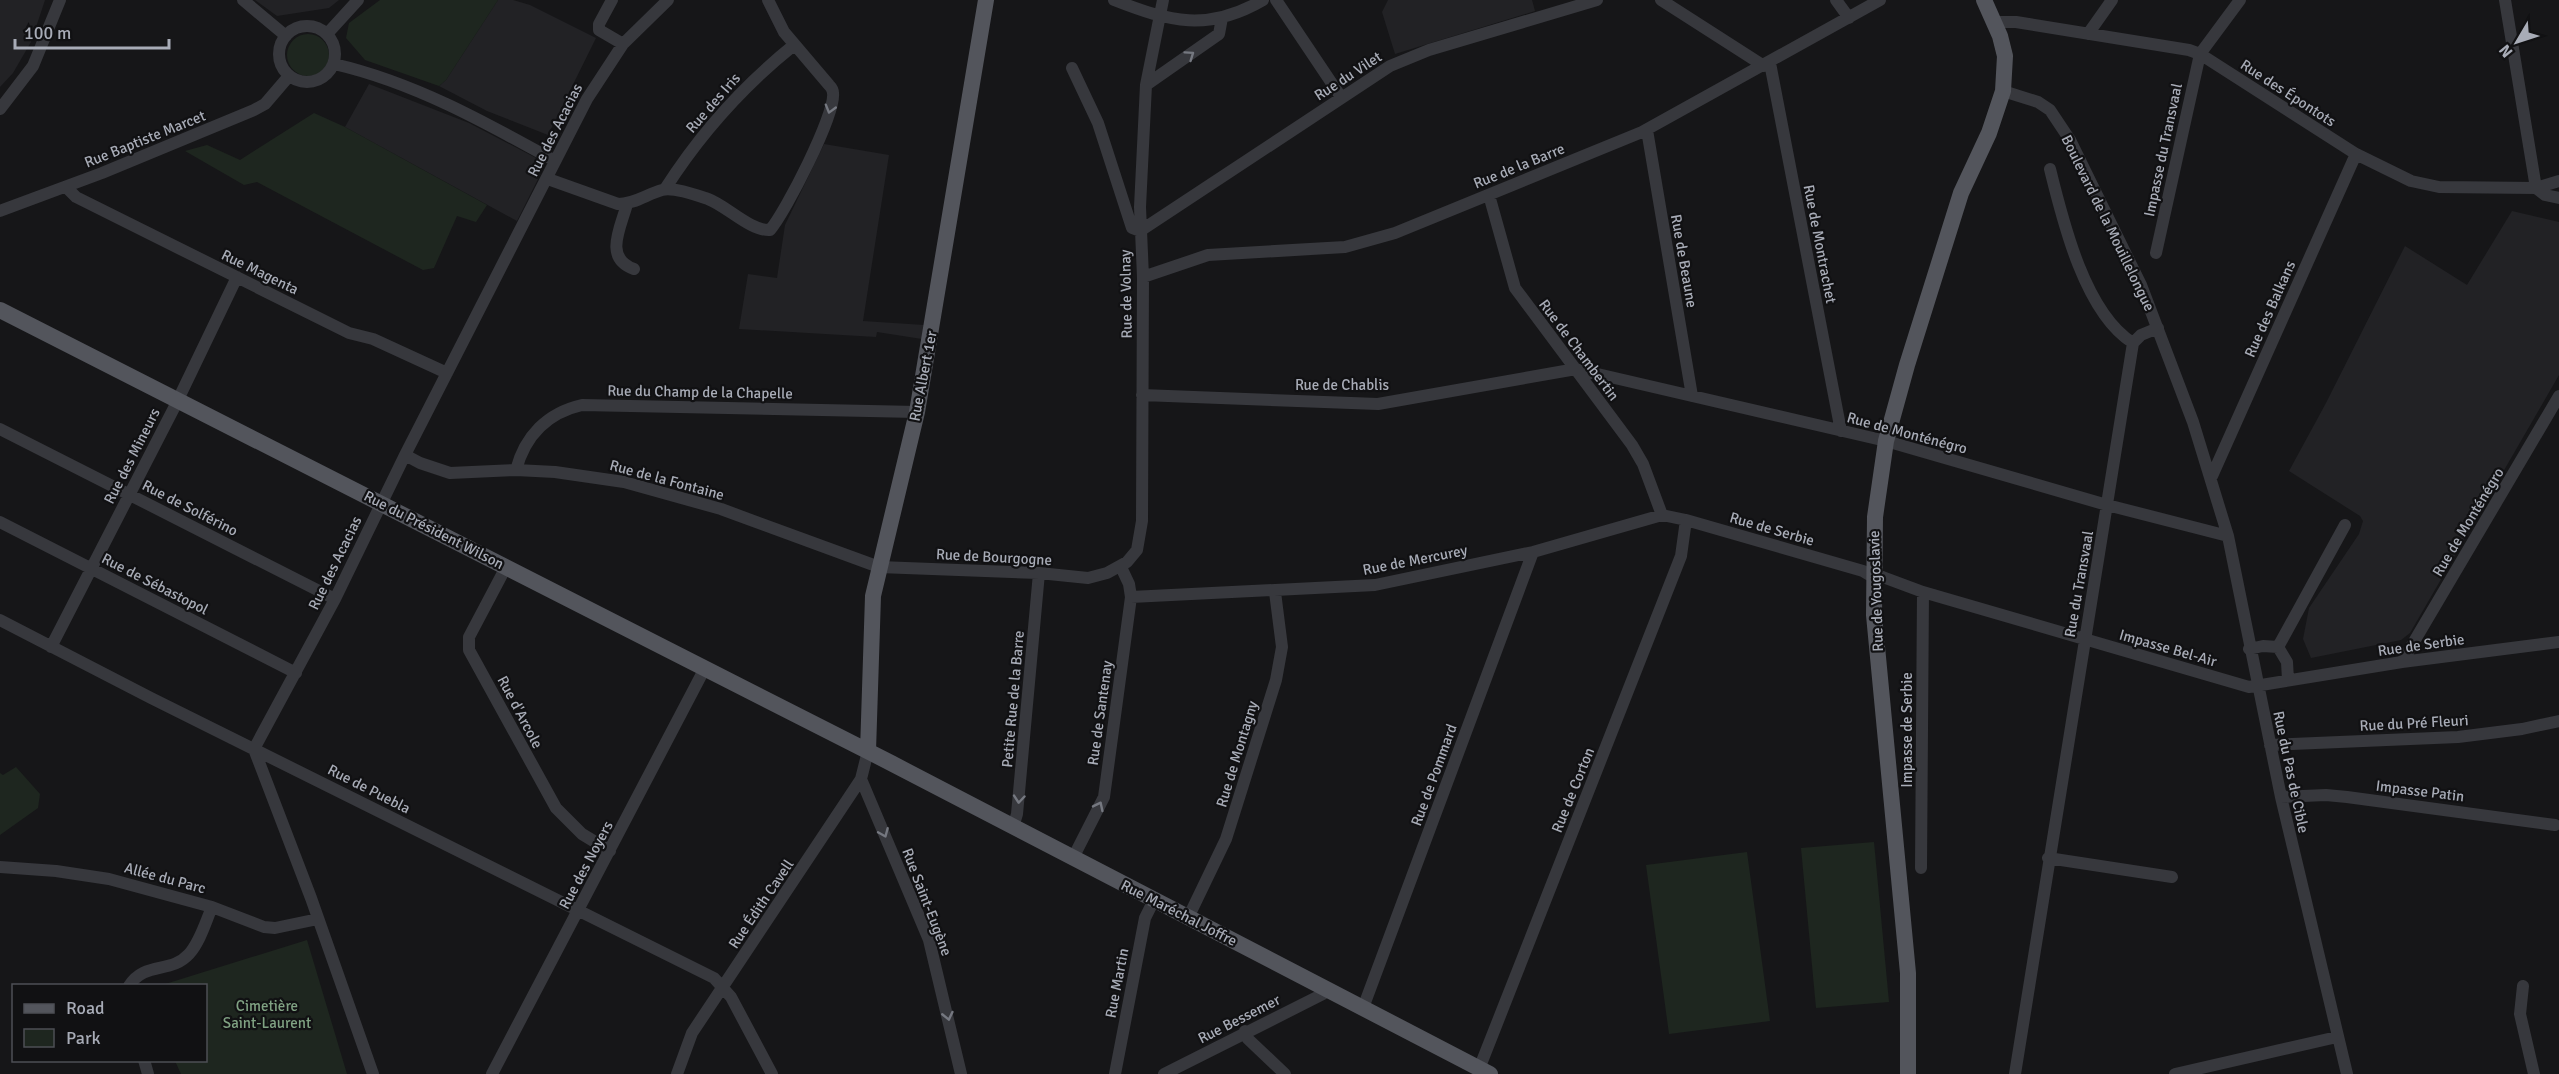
<svg xmlns="http://www.w3.org/2000/svg" width="2559" height="1074" viewBox="0 0 2559 1074" font-family="Signika,sans-serif">
<style>
.built{fill:#222225}
.green{fill:#1e261f}
.lines{fill:none;stroke-linecap:round;stroke-linejoin:round}
.minor{stroke:#37383d;stroke-width:12}
.major{stroke:#53555c;stroke-width:16}
.oneway{stroke:#757880}
.labels{text-anchor:middle;stroke-width:4.5;stroke-linejoin:round;paint-order:stroke}
.street-label{font-size:15px;fill:#a8acb7;stroke:#111113}
.park-label{font-size:15px;fill:#80a283;stroke:#111113}
</style>
<rect width="100%" height="100%" fill="#161618"/>
<path class="built" d="M0,0h45l-14,42 -18,31 -13,14z
M255,0h84l-10,8 -52,8z
M498,0h15l17,5 66,33 -48,97 -61,-24 -48,-25 7,-6z
M1388,0h144l3,11 -140,43 -13,-42z
M369,84l100,39 67,35 4,17 -23,46 -172,-94z
M824,144l65,11 -26,166 61,4 -2,14 -45,-7 -1,5 -137,-8 9,-55 29,4 8,-53z
M2512,211l47,11v153l-149,258 -9,7 -90,18 -8,-19 6,-31 50,-74 4,-13 -3,-5 -71,-45 37,-68 79,-157 62,39z"/>
<path class="green" d="M380,0h118l-52,80 -7,6 -74,-26 -19,-22 3,-15z
M287 55a21 21 0 1 1 42 0a21 21 0 1 1-42 0Z
M314,113l31,14 142,78 -11,17 -19,-6 -23,52 -11,2 -166,-88 -13,3 -59,-34 22,-6 33,15z
M16,767l24,27 -2,14 -38,27v-62l3,2z
M1874,842l15,160 -73,6 -15,-160z
M1747,852l23,169 -101,13 -23,-169z
M307,940l40,134h-166l-6,-13 31,-1v-74l-44,-1z"/>
<g class="lines">
<path class="minor" d="M243,0l43,36
M612,0l-13,24v6l24,14
M1114,0c56,22 94,32 149,0
M1276,0l65,97
M1661,0l103,66
M1836,0l13,18
M2505,0l31,188 23,-7
M1996,22h20l173,28 11,4 156,100 55,27 28,6 97,1 9,7 14,3
M279 54a28 28 0 1 1 56 0a28 28 0 1 1-56 0Z
M327,34l31,-34
M2088,34l24,-34
M1770,63l71,368
M334,64c79,18 151,58 221,97
M1072,68l26,55 34,105 8,3
M1146,85l73,-51 3,-16
M2003,91l35,11 12,8 20,30 71,145 52,137 35,114 53,261 66,277
M0,109l33,-43 27,-66
M1647,130l45,266
M2050,169c13,53 35,144 83,174
M548,179l70,25c17,0 29,-10 44,-14 12,-3 34,5 46,9 19,7 42,32 62,31 15,-17 66,-116 63,-137 0,-3 -2,-6 -4,-8l-45,-53 -16,-32
M66,187l10,10 273,136 24,6 74,34
M665,189c35,-55 78,-103 129,-144
M1489,195l26,93 117,157 11,19 19,51
M627,204c-6,23 -24,54 7,65
M0,211l102,-38 152,-63 11,-6 24,-28
M1140,231l250,-165 39,-16 168,-50
M2156,253l44,-199 40,-54
M1143,277l65,-22 137,-8 50,-14 247,-101 238,-132
M1142,395l236,9 198,-35 310,72 221,64 121,31
M0,429l335,170
M405,455l15,8 30,10 66,-3 39,2 69,10 97,27 158,58 160,6 49,5 19,-5 20,-11 10,-12 5,-29 1,-244 -3,-70 6,-122 17,-85
M516,470c9,-34 31,-57 66,-65l335,7
M2212,476l144,-322
M0,522l296,151
M506,567l-37,70v13l87,158 26,26 28,17
M1131,597l244,-12 158,-33 129,-37 24,5 177,51 10,6 7,-1 43,16 326,95 153,-25 157,-20
M0,620l151,78 563,280 17,19 41,77
M51,647l124,-241 62,-129
M2278,647l67,-122
M2278,647l9,15 1,18
M2249,649l14,-3 15,1
M2402,662l157,-266
M2270,745l188,-8 64,-8 37,-8
M861,779l68,161 32,134
M2281,797l45,-2 21,2 208,28
M1013,827l4,-13 22,-241
M1073,858l31,-61 27,-200 -2,-13 -8,-17
M2048,858l124,19
M0,867l56,4 53,8 103,28 52,20 11,1 43,-9
M1921,868l2,-276
M1188,918l38,-79 50,-159 6,-33 -7,-55
M129,986c16,-25 42,-12 60,-32 11,-12 17,-33 23,-47
M2523,986l-3,28 14,60
M1363,1008l170,-456
M1245,1031l3,8 37,35
M144,1060l4,14
M1479,1069l202,-513 5,-36
M373,1074l-62,-176 -57,-149 81,-150 70,-144 182,-356 36,-55 45,-44
M492,1074l213,-406
M677,1074l15,-41 169,-254 7,-28
M1115,1074l30,-156 9,-18
M1164,1074l159,-80 2,-5
M2015,1074l118,-731 8,-8 17,-7
M2175,1074l162,-37"/>
<path class="major" d="M0,310l891,453 599,311
M868,751l5,-155 44,-184 69,-412
M1908,1074v-101l-34,-358 1,-98 11,-76 21,-76 54,-172 28,-60 14,-42 2,-35 -5,-20 -16,-36"/>
</g>
<defs><path id="oneway-chevron" d="M-2-3.5L2.5 0L-2 3.5" fill="none" stroke-width="1.6" stroke-linecap="round" stroke-linejoin="round" transform="scale(1.5)"/></defs>
<g class="oneway">
<use href="#oneway-chevron" transform="translate(1190 55) rotate(-35)"/>
<use href="#oneway-chevron" transform="translate(830 109) rotate(106)"/>
<use href="#oneway-chevron" transform="translate(1019 799) rotate(95)"/>
<use href="#oneway-chevron" transform="translate(1099 806) rotate(-64)"/>
<use href="#oneway-chevron" transform="translate(884 833) rotate(67)"/>
<use href="#oneway-chevron" transform="translate(948 1016) rotate(77)"/>
</g>
<g class="labels">
<g class="street-label">
<text transform="translate(1348 76) rotate(-33)" y="5">Rue du Vilet</text>
<text transform="translate(2288 93) rotate(33)" y="5">Rue des Épontots</text>
<text transform="translate(713 103) rotate(-49)" y="5">Rue des Iris</text>
<text transform="translate(555 130) rotate(-63)" y="5">Rue des Acacias</text>
<text transform="translate(145 139) rotate(-22)" y="5">Rue Baptiste Marcet</text>
<text transform="translate(2163 150) rotate(-78)" y="5">Impasse du Transvaal</text>
<text transform="translate(1519 166) rotate(-22)" y="5">Rue de la Barre</text>
<text transform="translate(2108 223) rotate(64)" y="5">Boulevard de la Mouillelongue</text>
<text transform="translate(1820 244) rotate(79)" y="5">Rue de Montrachet</text>
<text transform="translate(1684 261) rotate(80)" y="5">Rue de Beaune</text>
<text transform="translate(260 272) rotate(26)" y="5">Rue Magenta</text>
<text transform="translate(1126 294) rotate(-91)" y="5">Rue de Volnay</text>
<text transform="translate(2270 309) rotate(-66)" y="5">Rue des Balkans</text>
<text transform="translate(1579 350) rotate(53)" y="5">Rue de Chambertin</text>
<text transform="translate(923 376) rotate(-79)" y="5">Rue Albert 1er</text>
<text x="1342" y="390">Rue de Chablis</text>
<text transform="translate(700 392) rotate(1)" y="5">Rue du Champ de la Chapelle</text>
<text transform="translate(1907 433) rotate(15)" y="5">Rue de Monténégro</text>
<text transform="translate(132 456) rotate(-63)" y="5">Rue des Mineurs</text>
<text transform="translate(667 480) rotate(15)" y="5">Rue de la Fontaine</text>
<text transform="translate(190 508) rotate(27)" y="5">Rue de Solférino</text>
<text transform="translate(2468 522) rotate(-59)" y="5">Rue de Monténégro</text>
<text transform="translate(1772 529) rotate(16)" y="5">Rue de Serbie</text>
<text transform="translate(434 530) rotate(27)" y="5">Rue du Président Wilson</text>
<text transform="translate(994 557) rotate(3)" y="5">Rue de Bourgogne</text>
<text transform="translate(1415 560) rotate(-11)" y="5">Rue de Mercurey</text>
<text transform="translate(335 563) rotate(-64)" y="5">Rue des Acacias</text>
<text transform="translate(155 584) rotate(27)" y="5">Rue de Sébastopol</text>
<text transform="translate(2079 584) rotate(-80)" y="5">Rue du Transvaal</text>
<text transform="translate(1876 591) rotate(-92)" y="5">Rue de Yougoslavie</text>
<text transform="translate(2421 645) rotate(-8)" y="5">Rue de Serbie</text>
<text transform="translate(2168 648) rotate(16)" y="5">Impasse Bel-Air</text>
<text transform="translate(1013 699) rotate(-85)" y="5">Petite Rue de la Barre</text>
<text transform="translate(520 712) rotate(62)" y="5">Rue d'Arcole</text>
<text transform="translate(1100 713) rotate(-82)" y="5">Rue de Santenay</text>
<text transform="translate(2414 723) rotate(-3)" y="5">Rue du Pré Fleuri</text>
<text transform="translate(1907 730) rotate(-90)" y="5">Impasse de Serbie</text>
<text transform="translate(1237 754) rotate(-73)" y="5">Rue de Montagny</text>
<text transform="translate(2291 772) rotate(78)" y="5">Rue du Pas de Cible</text>
<text transform="translate(1434 775) rotate(-70)" y="5">Rue de Pommard</text>
<text transform="translate(369 789) rotate(27)" y="5">Rue de Puebla</text>
<text transform="translate(1573 790) rotate(-68)" y="5">Rue de Corton</text>
<text transform="translate(2420 791) rotate(7)" y="5">Impasse Patin</text>
<text transform="translate(586 865) rotate(-62)" y="5">Rue des Noyers</text>
<text transform="translate(165 878) rotate(15)" y="5">Allée du Parc</text>
<text transform="translate(927 902) rotate(69)" y="5">Rue Saint-Eugène</text>
<text transform="translate(761 904) rotate(-56)" y="5">Rue Édith Cavell</text>
<text transform="translate(1179 913) rotate(27)" y="5">Rue Maréchal Joffre</text>
<text transform="translate(1117 983) rotate(-79)" y="5">Rue Martin</text>
<text transform="translate(1239 1019) rotate(-27)" y="5">Rue Bessemer</text>
</g>
<g class="park-label">
<text x="267" y="1011">Cimetière<tspan x="267" dy="17">Saint-Laurent</tspan></text>
</g>
</g>
<rect x="12" y="984" width="195" height="78" fill="#111113" stroke="#4d4f55" stroke-width="1.5"/>
<rect x="24" y="1004" width="30" height="9" fill="#53555c" stroke="#4d4f55" stroke-width="1.5"/>
<text x="66" y="1014" font-size="18" fill="#a8acb7">Road</text>
<rect x="24" y="1029" width="30" height="18" fill="#1e261f" stroke="#4d4f55" stroke-width="1.5"/>
<text x="66" y="1044" font-size="18" fill="#a8acb7">Park</text>
<g transform="translate(2517 42) rotate(231)" stroke="#111113" stroke-width="4.5" paint-order="stroke">
<path d="M0-4.5L10 22L0 15L-10 22Z" fill="#a8acb7"/>
<text y="-9" font-size="16" font-weight="bold" text-anchor="middle" fill="#a8acb7">N</text>
</g>
<path d="M15 39v9h154v-9" fill="none" stroke="#a8acb7" stroke-width="3"/>
<text x="24" y="39" font-size="18" fill="#a8acb7" stroke="#111113" stroke-width="4.5" paint-order="stroke">100 m</text>
</svg>
